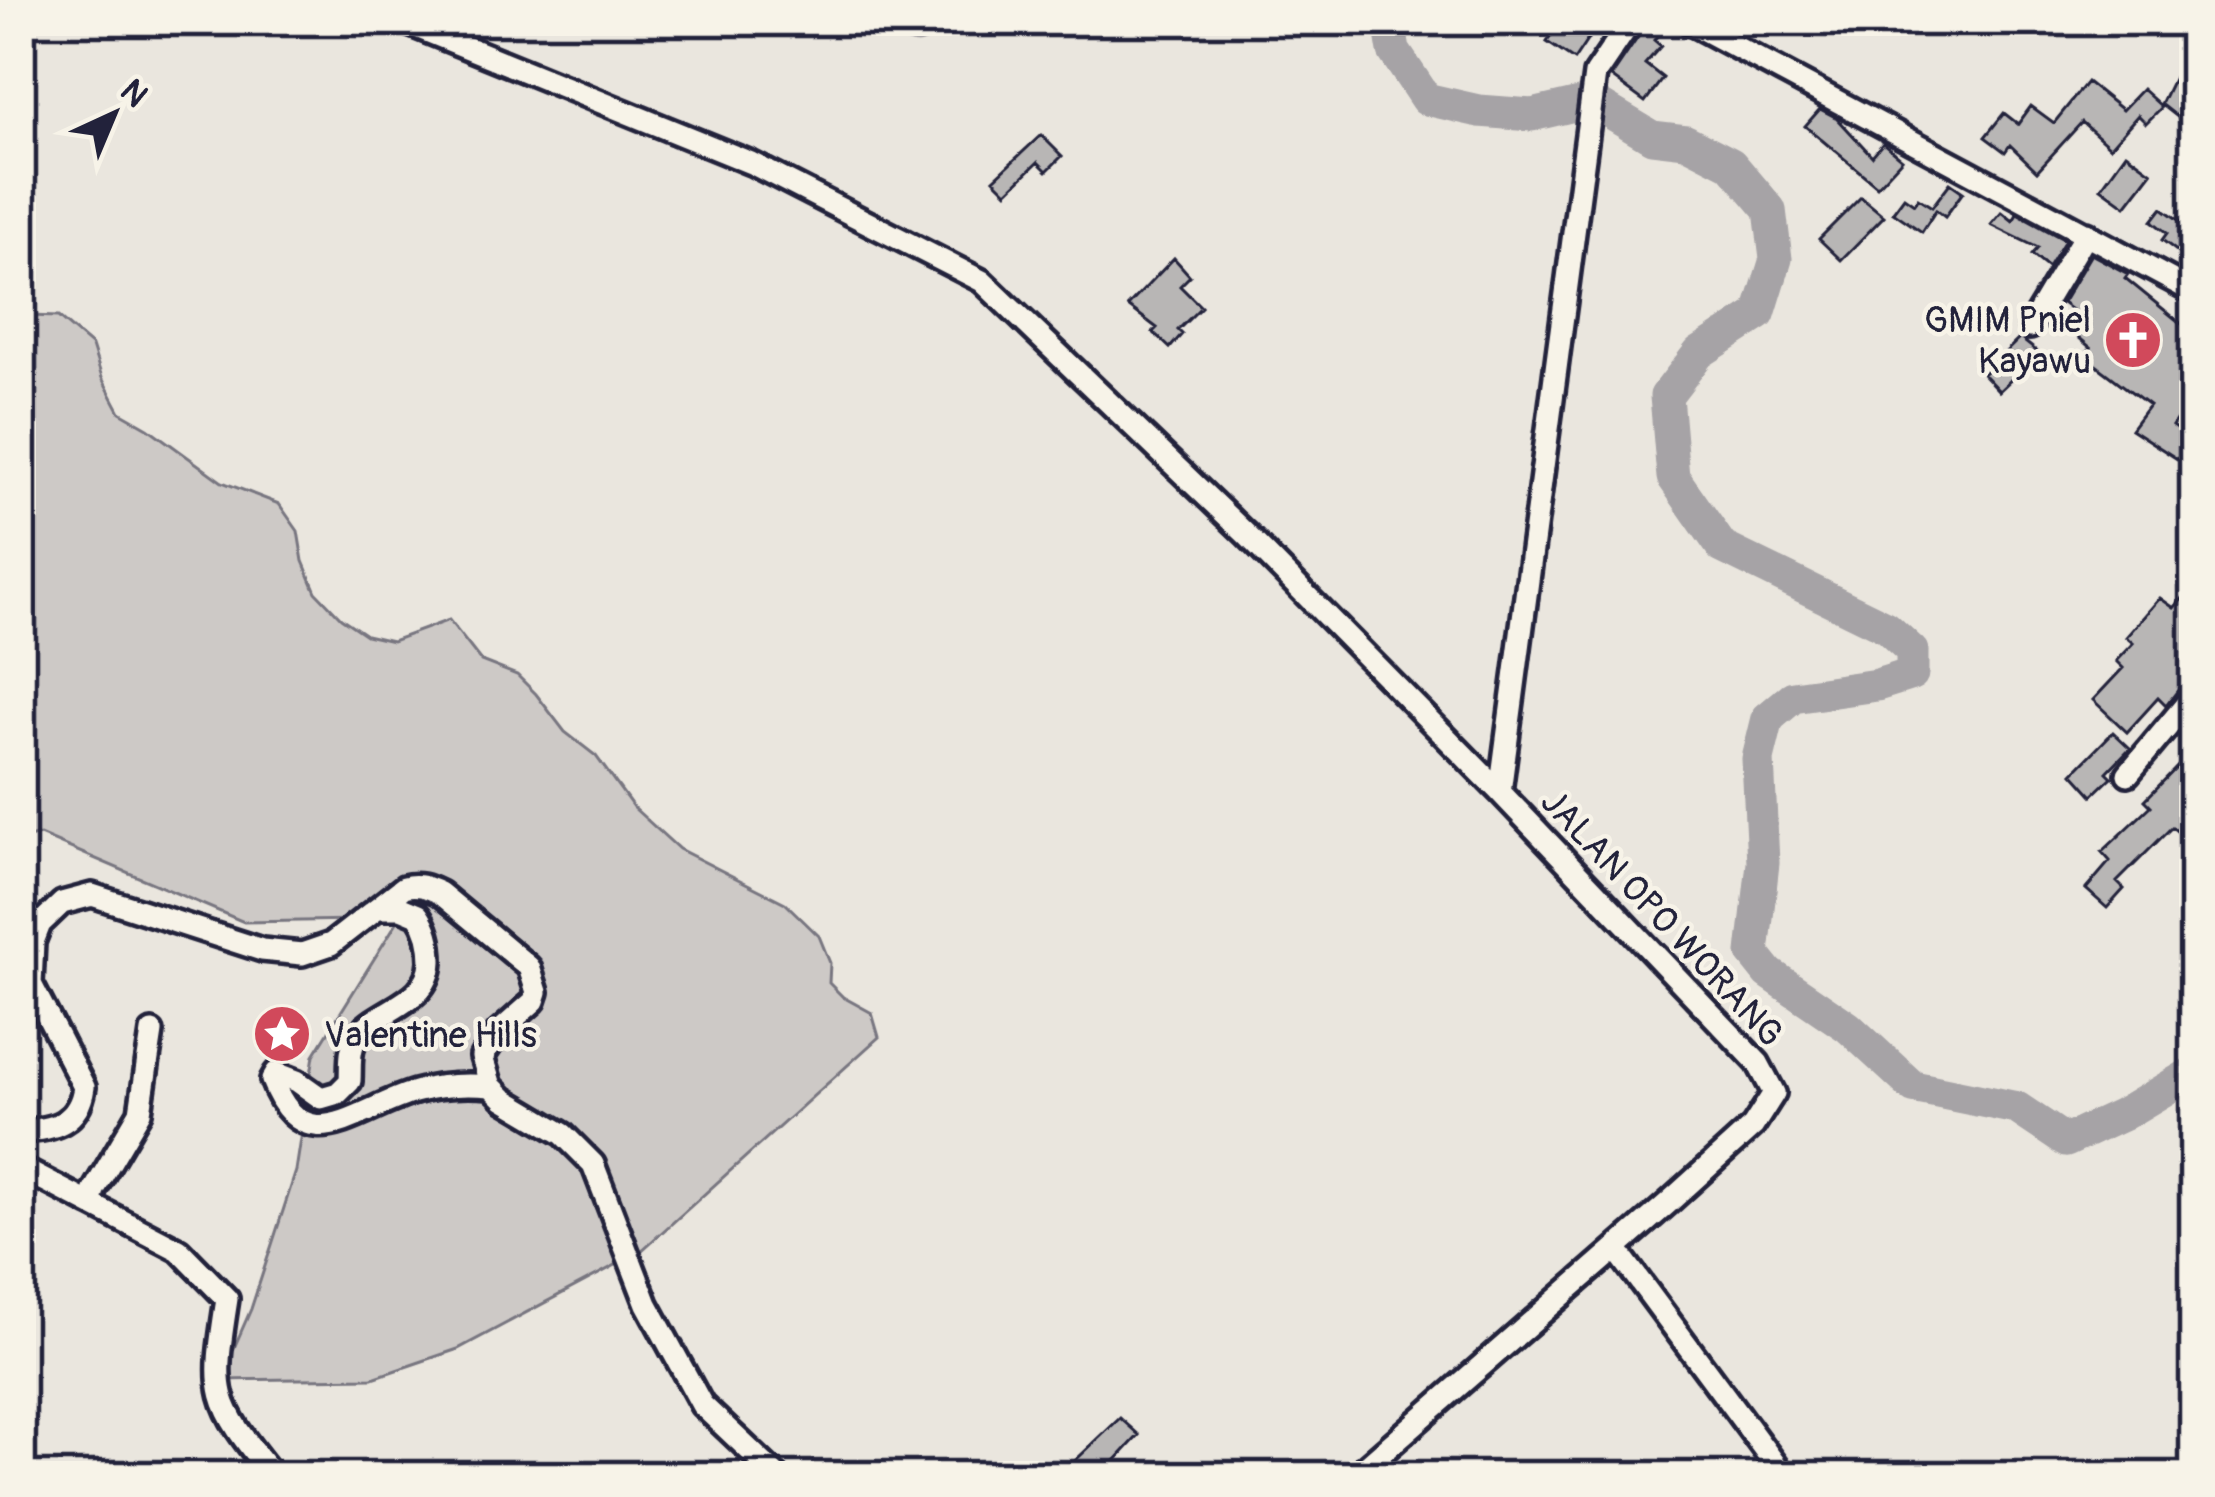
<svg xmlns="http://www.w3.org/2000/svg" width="2215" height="1497" viewBox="0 0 2215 1497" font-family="Pangolin,sans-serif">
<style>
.green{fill:#cdc9c6;stroke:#787680;stroke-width:3}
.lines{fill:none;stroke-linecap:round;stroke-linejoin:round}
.river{stroke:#a6a3a6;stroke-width:33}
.building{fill:#b8b6b5;stroke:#22223b;stroke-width:3}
.minor-casing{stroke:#22223b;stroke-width:30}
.minor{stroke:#f7f3e8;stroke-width:21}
.labels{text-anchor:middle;stroke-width:9;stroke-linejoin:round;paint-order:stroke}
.poi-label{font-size:36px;fill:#22223b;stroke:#f7f3e8;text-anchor:end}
.street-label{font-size:36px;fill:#22223b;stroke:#f7f3e8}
</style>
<rect width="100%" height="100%" fill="#eae6de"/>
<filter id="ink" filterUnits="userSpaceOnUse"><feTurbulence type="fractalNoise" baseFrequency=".00833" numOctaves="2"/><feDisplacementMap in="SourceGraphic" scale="24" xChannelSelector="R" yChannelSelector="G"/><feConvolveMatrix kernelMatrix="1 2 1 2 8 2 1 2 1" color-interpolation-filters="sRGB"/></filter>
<g filter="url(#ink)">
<path class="green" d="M28,316l30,1 34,29 10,32 18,34 28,16 74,54 57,22 19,27 5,30 13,31 25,26 25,17 26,6 57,-21 32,41 36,14 19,19 29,38 31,24 37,51 46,42 106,54 34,33 11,27 -1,20 14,14 29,16 7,24 -239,215 -182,97 -85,29 -153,2 31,-71 45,-138 18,-116 113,-181 -70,46 -113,2 -204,-87 -19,5v-522z"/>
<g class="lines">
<path class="river" d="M893,21l24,7 19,-7
M1389,21l5,30 32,48 53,12 53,4 60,-14 60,36 34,4 45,23 39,46 6,49 -17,55 -60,39 -33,43 7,81 49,70 164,80 26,24v23l-35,11 -84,12 -25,21 -10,41 5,104 -10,90 16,20 79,54 65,60 104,21 49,33 56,-26 72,-43"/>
</g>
<path class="building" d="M1561,21h39l-26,39 -27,-18z
M1649,21h19l-14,19 7,6 -16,18 18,14 -18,24 -34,-25z
M2194,55v75l-33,-26 13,-27z
M2087,82l35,28 20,-21 20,18 -16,16 -8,-8 -28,32 -28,-25 -45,49 -27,-26 -5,7 -20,-15 19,-24 14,11 13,-18 23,17z
M1820,109l17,9 35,38 11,-13 19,16 -25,27 -72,-60z
M1041,135l21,21 -15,15 -9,-9 -31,30 -13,-13z
M2126,153l26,19 -26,34 -25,-18z
M1950,183l13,9 -18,25 -9,-7 -14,22 -29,-20 11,-15 10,7 4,-6 14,9z
M1861,197l23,19 -43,44 -22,-21z
M2162,208l32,23v33l-32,-24 5,-7 -15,-12z
M2002,212l11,9 4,-7 48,26 -17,28 -16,-13 6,-7 -47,-23z
M2091,254l37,20 -3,4 69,56v60l-22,32 22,16v16l-6,8 -57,-37 18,-24 -65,-49 7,-8 -27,-23 10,-13 -12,-9z
M1174,258l16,18 -10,10 21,21 -23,23 4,4 -12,14 -17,-16 4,-4 -29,-22z
M2020,338l19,15 -40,38 -16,-17z
M2194,586v93l-12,6 -16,21 -8,-8 -31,34 -34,-32 30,-32 -7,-7 17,-18 -7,-6 34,-39 14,10z
M2113,732l17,16 -23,24 5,5 -19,18 -20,-22z
M2183,761l11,11v44l-16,16 -6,-5 -55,55 7,7 -17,19 -21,-19 24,-28 -8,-9 49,-46 -6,-6z
M1120,1418l19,17 -38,41h-42z"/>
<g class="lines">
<g class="minor-casing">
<path id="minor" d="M402,21l349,142 231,118 265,254 253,257
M1687,21l507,271
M2030,327l56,-94
M2128,774l66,-79
M377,908h24l17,7c10,14 13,29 13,46 -2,42 -49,46 -72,73 -11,14 -8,30 -9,47l-12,12 -17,5 -24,-17 -21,-8 -4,7c32,85 86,28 143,12 24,-7 51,-8 76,-6
M21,1131c33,-1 58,-8 63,-44l-53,-103 2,-42 7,-18 22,-21 30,-8 170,55 40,4 29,-10 73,-57c14,-4 23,0 36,6l89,74 8,25 -3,9 -35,31 -17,25 9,29 13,13 59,35 30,30 54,140 55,101 75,71
M21,1168l158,82 48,49c-15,96 -15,101 46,177
M90,1204l4,-14 46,-78 12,-80
M1616,1249l168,227
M1355,1476l313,-273 85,-77 21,-33 -16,-30 -258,-271 95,-718 36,-53"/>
</g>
<use href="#minor" class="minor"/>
</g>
</g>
<defs>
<g id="church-disc" transform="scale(3)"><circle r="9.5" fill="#d1495b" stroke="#f7f3e8"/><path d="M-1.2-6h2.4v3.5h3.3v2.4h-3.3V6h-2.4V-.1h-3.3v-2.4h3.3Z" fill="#fff"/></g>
<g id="sight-disc" transform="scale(3)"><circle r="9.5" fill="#d1495b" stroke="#f7f3e8"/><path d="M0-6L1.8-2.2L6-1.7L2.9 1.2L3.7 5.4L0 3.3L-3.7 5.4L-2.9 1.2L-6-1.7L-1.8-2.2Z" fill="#fff"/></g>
</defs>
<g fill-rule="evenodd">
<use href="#church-disc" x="2133" y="340"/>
<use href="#sight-disc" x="282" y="1034"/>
</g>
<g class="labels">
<g class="poi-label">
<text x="2091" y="332">GMIM Pniel<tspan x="2091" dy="41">Kayawu</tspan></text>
<text x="324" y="1047" text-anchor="start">Valentine Hills</text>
</g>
<g class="street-label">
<text transform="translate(1663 917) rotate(47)" y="13">JALAN OPO WORANG</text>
</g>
</g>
<rect width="2215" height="1497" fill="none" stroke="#f7f3e8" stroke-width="72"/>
<rect x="36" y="36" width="2143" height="1425" fill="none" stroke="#22223b" stroke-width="4.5" filter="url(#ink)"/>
<g transform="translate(114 114) rotate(44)" stroke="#f7f3e8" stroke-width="9" paint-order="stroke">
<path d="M0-9L21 45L0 30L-21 45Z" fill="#22223b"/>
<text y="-18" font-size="33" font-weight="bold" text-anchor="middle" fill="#22223b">N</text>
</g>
</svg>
